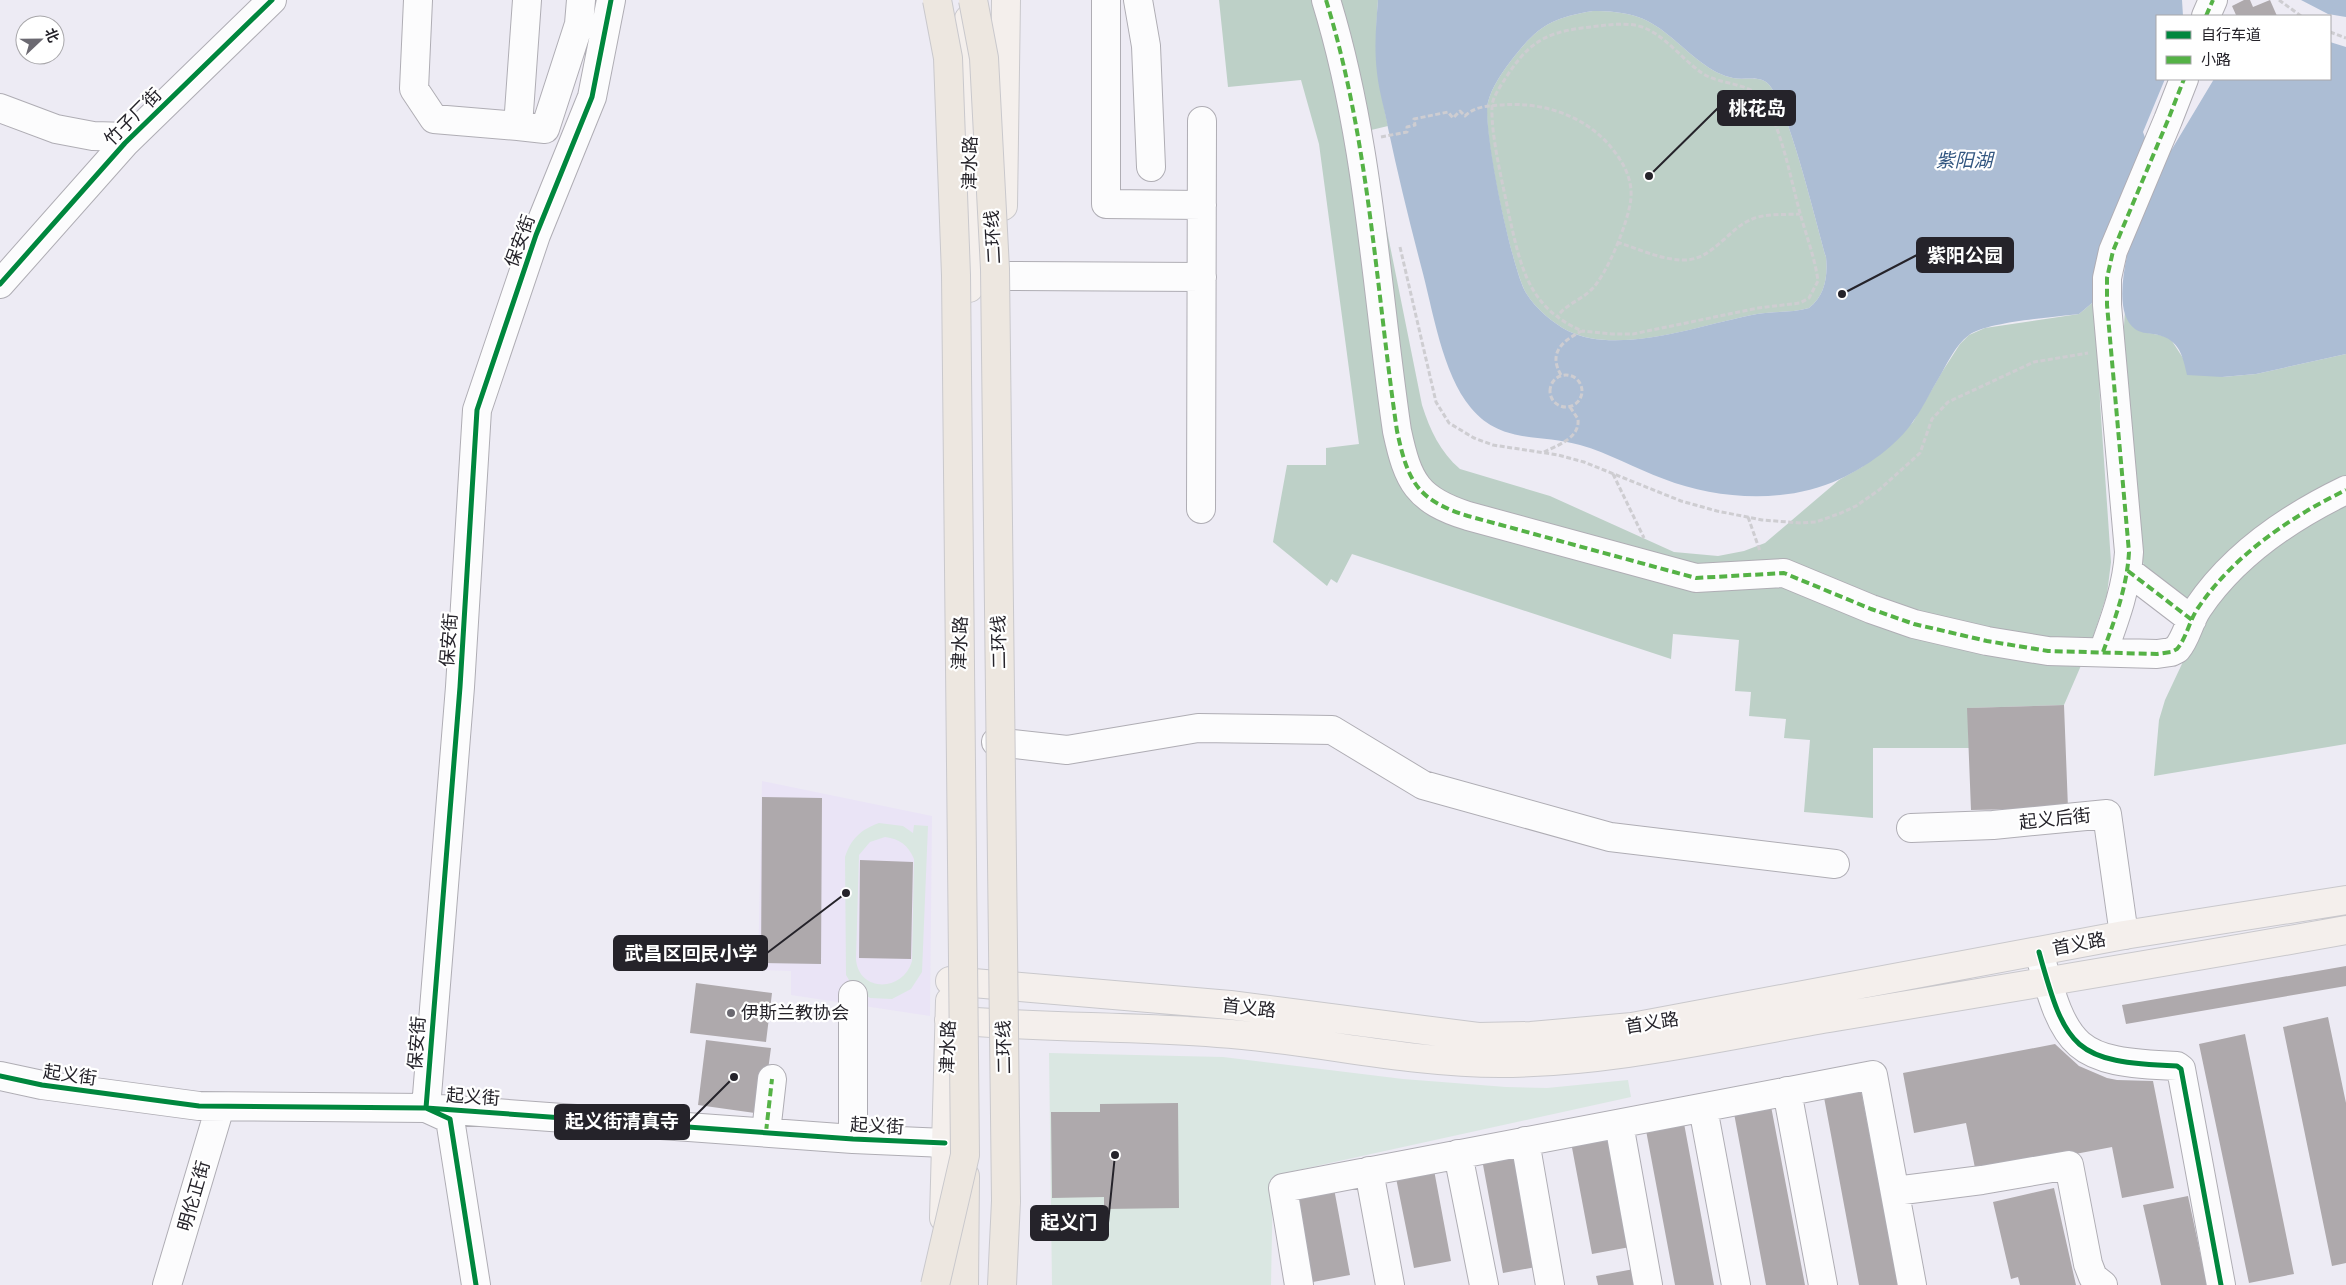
<svg xmlns="http://www.w3.org/2000/svg" width="2346" height="1285" viewBox="0 0 2346 1285" font-family="Ubuntu,'Noto Sans SC',sans-serif">
<style>
.built{fill:#eae4f6}
.green{fill:#dae7e2;fill-rule:evenodd}
.forest{fill:#bdd0c7}
.water{fill:#acbdd4;fill-rule:evenodd}
.building{fill:#aea9ac}
.lines{fill:none;stroke-linecap:round;stroke-linejoin:round}
.minor-casing{stroke:#afadb4;stroke-width:30}
.major-casing{stroke:#c9c8cc;stroke-width:30}
.highway-casing{stroke:#c9c8cc;stroke-width:30}
.path{stroke:#cecdd1;stroke-width:3;stroke-dasharray:5 2.5;stroke-linecap:butt}
.minor{stroke:#fcfcfd;stroke-width:28}
.major{stroke:#f4efec;stroke-width:28}
.highway{stroke:#ede7e0;stroke-width:28}
.highway-bridge-casing{stroke:#c9c8cc;stroke-width:30;stroke-linecap:butt}
.highway-bridge{stroke:#ede7e0;stroke-width:28}
.quiet{stroke:#55b246;stroke-width:4;stroke-dasharray:8 4;stroke-linecap:butt}
.cycleway-casing{stroke:#fff;stroke-width:8}
.cycleway{stroke:#00873e;stroke-width:5}
.poi-dot{fill:#6b6971;stroke:#fff;stroke-width:2}
.labels{text-anchor:middle;stroke-width:4.5;stroke-linejoin:round;paint-order:stroke}
.street-label{font-size:18px;fill:#25232a;stroke:#fff}
.poi-label{font-size:18px;fill:#25232a;stroke:#fff;text-anchor:start}
.water-label{font-size:19px;font-style:italic;fill:#335781;stroke:#fff}
.leader{fill:none;stroke:#25232a;stroke-width:2}
.callout-dot{fill:#25232a;stroke:#fff;stroke-width:2}
.callout{fill:#25232a;stroke:#25232a;stroke-width:2}
.callout-label{font-size:19px;text-anchor:middle;font-weight:bold;fill:#fff}
</style>
<rect width="100%" height="100%" fill="#edebf4"/>
<path class="built" d="M762,781l170,35 -2,200 -139,-21v-24l-33,-1z"/>
<path class="green" d="M879,823l24,3 10,7 1,-8 14,1 -6,146 -11,17 -19,10 -22,-1 -18,-13 -6,-10 -1,-118c6,-18 15,-27 34,-34zM885,837c15,2 23,8 29,22l-2,102c-9,32 -54,31 -56,-2l3,-104 11,-13z
M1049,1053l174,4 180,22 103,8 41,1 81,-8 3,17 -351,77 -7,5 -2,106h-219z"/>
<path class="forest" d="M1219,0h159c-4,48 0,80 10,126l-21,5 55,274c8,25 18,47 38,64l90,27 124,56 44,4 26,-5 21,-8 74,-63 23,-13 36,-29 15,-16 29,-50 18,-28 9,-9 16,-7 94,-14 13,-11 5,8 1,11 2,80 11,160 -4,32 -15,46 -28,65 -96,3 1,40h-96v70l-69,-6 6,-72 -26,-2 2,-19 -37,-3 2,-24 -16,-1 4,-51 -66,-6 -2,25 -319,-105 -15,29 -6,-4 -4,7 -54,-44 14,-77h39v-17l33,-4 -40,-300 -18,-64 -73,7z
M1593,11c15,0 31,1 45,6 26,9 45,33 67,48 8,6 18,11 28,13 10,2 25,-2 33,4 20,13 51,145 60,175 2,19 -1,39 -17,51 -17,5 -35,3 -52,6 -55,10 -136,42 -189,17 -15,-8 -33,-23 -42,-38 -14,-24 -45,-166 -38,-191 4,-15 13,-28 22,-40 26,-34 39,-44 83,-51z
M2125,310c8,28 23,20 45,28l13,20 39,19 34,-3 90,-20v390l-192,32 5,-56 6,-20 39,-83 -60,-50 -2,-10 -19,-216z"/>
<path class="water" d="M1378,0h804l1,16h-26v63h8l-22,53 5,14 15,7 9,-4 42,-70h116v-37l16,5v307l-90,20 -34,3 -35,-2c-5,-23 -9,-37 -34,-41 -6,-1 -13,-1 -18,-5 -28,-21 -2,-94 4,-122l-47,96 -13,11c-24,3 -93,8 -110,21 -14,10 -23,31 -32,46 -8,13 -14,27 -23,39 -16,25 -48,47 -74,59 -53,25 -122,21 -176,0 -28,-10 -55,-26 -84,-34 -40,-12 -78,0 -109,-37 -29,-35 -38,-98 -50,-142 -12,-46 -23,-91 -33,-138 -3,-18 -9,-36 -11,-55 -3,-25 -1,-48 1,-73zM1593,11c15,0 31,1 45,6 26,9 45,33 67,48 8,6 18,11 28,13 10,2 25,-2 33,4 20,13 51,145 60,175 2,19 -1,39 -17,51 -17,5 -35,3 -52,6 -55,10 -137,42 -189,17 -15,-8 -33,-23 -42,-38 -14,-23 -44,-166 -38,-191 4,-15 13,-28 22,-40 26,-34 39,-44 83,-51z
M2301,0h45v17l-18,-3z"/>
<path class="building" d="M2244,0h6l3,7 17,-7 7,16h-45l4,-1 -4,-9z
M2064,705l4,103 -97,2 -4,-102z
M762,797l60,1 -1,166 -60,-1z
M860,860l53,2 -2,97 -52,-1z
M2346,966v20l-220,38 -4,-19z
M696,983l76,10 -6,49 -76,-9z
M2328,1017l18,86v160l-14,3 -49,-239z
M2245,1034l49,240 -45,9 -50,-239z
M706,1040l65,8 -9,66 -64,-9z
M2055,1044l24,22 28,12 10,2 36,1 21,107 -52,10 -10,-51 -136,26 -10,-50 -52,10 -11,-60z
M1860,1085l38,200h-39l-36,-193z
M1770,1101l35,184h-39l-33,-177z
M1178,1103l1,105 -75,1v-12l-52,1 -1,-86h49v-8z
M1683,1118l31,167h-39l-30,-160z
M1607,1130l23,117 -38,7 -22,-117z
M1518,1146l23,120 -38,7 -22,-119z
M1434,1170l17,91 -37,7 -18,-90z
M1333,1183l17,92 -37,7 -18,-91z
M2054,1188l22,97h-56l-2,-8 -7,2 -18,-77z
M2188,1196l19,89h-46l-18,-80z
M1634,1269l3,16h-39l-2,-9z"/>
<g class="lines">
<g class="minor-casing">
<path id="minor" d="M418,0l-4,89 20,30 84,7 9,-126
M1106,0v204l96,1
M1138,0l8,46 5,121
M1326,0c43,139 50,288 71,431 11,51 20,69 71,85l228,62 88,-5 87,36 43,15 73,17 61,10 109,3 14,-2 6,-3c10,-12 12,-28 21,-41 35,-52 92,-91 148,-118
M2206,16l7,-16
M0,108l56,21 37,7 37,1
M518,126l27,3 34,-105 2,-24
M1002,276l200,1
M0,284l125,-141 147,-143
M1201,509l1,-388
M2128,571l64,49
M2103,652c12,-33 24,-65 26,-100l-22,-247v-27l6,-27 55,-131 16,-41
M996,742l71,8 131,-22 134,2 91,55 187,52 225,27
M1911,828l82,-3 114,-11 17,121
M2039,952c27,98 35,110 138,114l4,3 40,216
M853,995v144
M0,1076l42,9 157,21 227,2 427,31 92,4
M1787,1091l36,194
M1703,1108l33,177
M1619,1124l29,161
M766,1132l6,-53
M1525,1141l25,144
M1458,1154l26,131
M1369,1171l21,114
M1895,1191l87,-11 87,-15 19,99 5,13 10,8
M167,1285l53,-178
M476,1285l-26,-166 -24,-11 34,-421 17,-277 59,-175 56,-138 19,-97
M1299,1285l-16,-97 590,-113 39,210"/>
</g>
<g class="major-casing">
<path id="major" d="M1003,206l3,-206
M969,288v-269
M950,981l280,24 248,32 53,-1 101,-9 492,-92 222,-35
M949,1020c90,8 180,6 269,13 94,6 187,30 282,30 109,0 222,-27 329,-45 173,-29 345,-57 517,-88
M944,1218l6,-217"/>
</g>
<g class="highway-casing">
<path id="highway" d="M964,1285l1,-109
M1002,1285l4,-84"/>
</g>
<path class="path" d="M2279,0l22,16
M2330,32l16,6
M1381,137l26,-5v-5l8,-2 -1,-6 34,-7 5,6 7,-7 5,5c9,-9 21,-10 35,-11 44,-4 91,12 117,50 9,13 15,26 14,43 -2,22 -24,78 -41,93 -11,10 -25,14 -33,26
M1617,242c21,7 43,17 64,18 30,2 45,-29 69,-40 14,-7 34,-5 50,-6
M1400,247l36,155 13,21 25,15 19,7 65,10 26,7 97,39 36,10 45,9 39,3 15,-1 25,-9 15,-7 23,-16 41,-37 12,-34 16,-17 86,-40 54,-9
M1550 391a16 16 0 1 1 32 0a16 16 0 1 1-32 0Z
M1561,375c-13,-22 1,-34 21,-44 -54,-24 -61,-63 -73,-116 -6,-31 -18,-77 -17,-108 0,-9 8,-20 13,-28 21,-33 37,-46 77,-51 19,-2 48,-8 65,1 21,10 36,31 55,44 17,12 47,9 60,26 19,25 29,82 38,114 6,22 15,45 18,68l-9,17 -9,5 -42,5 -125,26h-21l-30,-3
M1544,452c14,-7 36,-14 34,-33l-8,-12
M1613,474l31,64
M1748,517l12,34"/>
<use href="#minor" class="minor"/>
<use href="#major" class="major"/>
<use href="#highway" class="highway"/>
<g class="highway-bridge-casing">
<path id="highway-bridge" d="M973,0l11,58 11,211 11,932
M935,1285l30,-130 -9,-880 -8,-217 -11,-58"/>
</g>
<use href="#highway-bridge" class="highway-bridge"/>
<path class="quiet" d="M1326,0c43,139 50,288 71,431 11,51 20,69 71,85l228,62 88,-5 87,36 43,15 73,17 61,10 109,3 14,-2 6,-3c10,-12 12,-28 21,-41 35,-52 92,-91 148,-118
M2206,16l7,-16
M2128,571l64,49
M2103,652c12,-33 24,-65 26,-100l-22,-247v-27l6,-27 55,-131 16,-41
M766,1132l6,-53"/>
<g class="cycleway-casing">
<path id="cycleway" d="M0,284l125,-141 147,-143
M2039,952c27,98 35,110 138,114l4,3 40,216
M0,1076l42,9 157,21 227,2 427,31 92,4
M476,1285l-26,-166 -24,-11 34,-421 17,-277 59,-175 56,-138 19,-97"/>
</g>
<use href="#cycleway" class="cycleway"/>
</g>
<circle class="poi-dot" cx="731" cy="1013" r="5"/>
<g class="labels">
<g class="street-label">
<text transform="translate(133 117) rotate(-45)" y="6">竹子厂街</text>
<text transform="translate(970 163) rotate(-89)" y="6">津水路</text>
<text transform="translate(993 237) rotate(-93)" y="6">二环线</text>
<text transform="translate(520 241) rotate(-70)" y="6">保安街</text>
<text transform="translate(449 640) rotate(-86)" y="6">保安街</text>
<text transform="translate(999 642) rotate(-91)" y="6">二环线</text>
<text transform="translate(960 643) rotate(-88)" y="6">津水路</text>
<text transform="translate(2055 819) rotate(-6)" y="6">起义后街</text>
<text transform="translate(2079 944) rotate(-11)" y="6">首义路</text>
<text transform="translate(1249 1008) rotate(6)" y="6">首义路</text>
<text transform="translate(1652 1023) rotate(-9)" y="6">首义路</text>
<text transform="translate(417 1043) rotate(-86)" y="6">保安街</text>
<text transform="translate(948 1047) rotate(-88)" y="6">津水路</text>
<text transform="translate(1004 1047) rotate(-91)" y="6">二环线</text>
<text transform="translate(70 1075) rotate(8)" y="6">起义街</text>
<text transform="translate(473 1097) rotate(4)" y="6">起义街</text>
<text transform="translate(877 1126) rotate(3)" y="6">起义街</text>
<text transform="translate(194 1196) rotate(-74)" y="6">明伦正街</text>
</g>
<g class="poi-label">
<text x="741" y="1019">伊斯兰教协会</text>
</g>
<g class="water-label">
<text x="1964" y="167">紫阳湖</text>
</g>
</g>
<path class="leader" d="M1649 176L1718 108M1842 294L1917 255M846 893L767 953M734 1077L689 1122M1115 1155L1108 1223"/>
<g class="callout-dot">
<circle cx="1649" cy="176" r="5"/>
<circle cx="1842" cy="294" r="5"/>
<circle cx="846" cy="893" r="5"/>
<circle cx="734" cy="1077" r="5"/>
<circle cx="1115" cy="1155" r="5"/>
</g>
<g class="callout">
<rect x="1718" y="91" width="77" height="34" rx="5"/>
<rect x="1917" y="238" width="96" height="34" rx="5"/>
<rect x="614" y="936" width="153" height="34" rx="5"/>
<rect x="555" y="1105" width="134" height="34" rx="5"/>
<rect x="1031" y="1206" width="77" height="34" rx="5"/>
</g>
<g class="callout-label">
<text x="1757" y="115">桃花岛</text>
<text x="1965" y="262">紫阳公园</text>
<text x="691" y="960">武昌区回民小学</text>
<text x="622" y="1128">起义街清真寺</text>
<text x="1069" y="1229">起义门</text>
</g>
<rect x="2156" y="15" width="175" height="65" fill="#ffffff" stroke="#a8a7aa"/>
<rect x="2166" y="31" width="25" height="8" fill="#00873e" stroke="#a8a7aa"/>
<text x="2201" y="40" font-size="15" fill="#25232a">自行车道</text>
<rect x="2166" y="56" width="25" height="8" fill="#55b246" stroke="#a8a7aa"/>
<text x="2201" y="65" font-size="15" fill="#25232a">小路</text>
<g transform="translate(40 40) rotate(68)"><circle r="24" fill="#ffffff" stroke="#a8a7aa"/>
<path d="M0-4L9 19L0 12L-9 19Z" fill="#6b6971"/>
<text y="-8" font-size="14" font-weight="bold" text-anchor="middle" fill="#25232a">北</text>
</g>
</svg>
